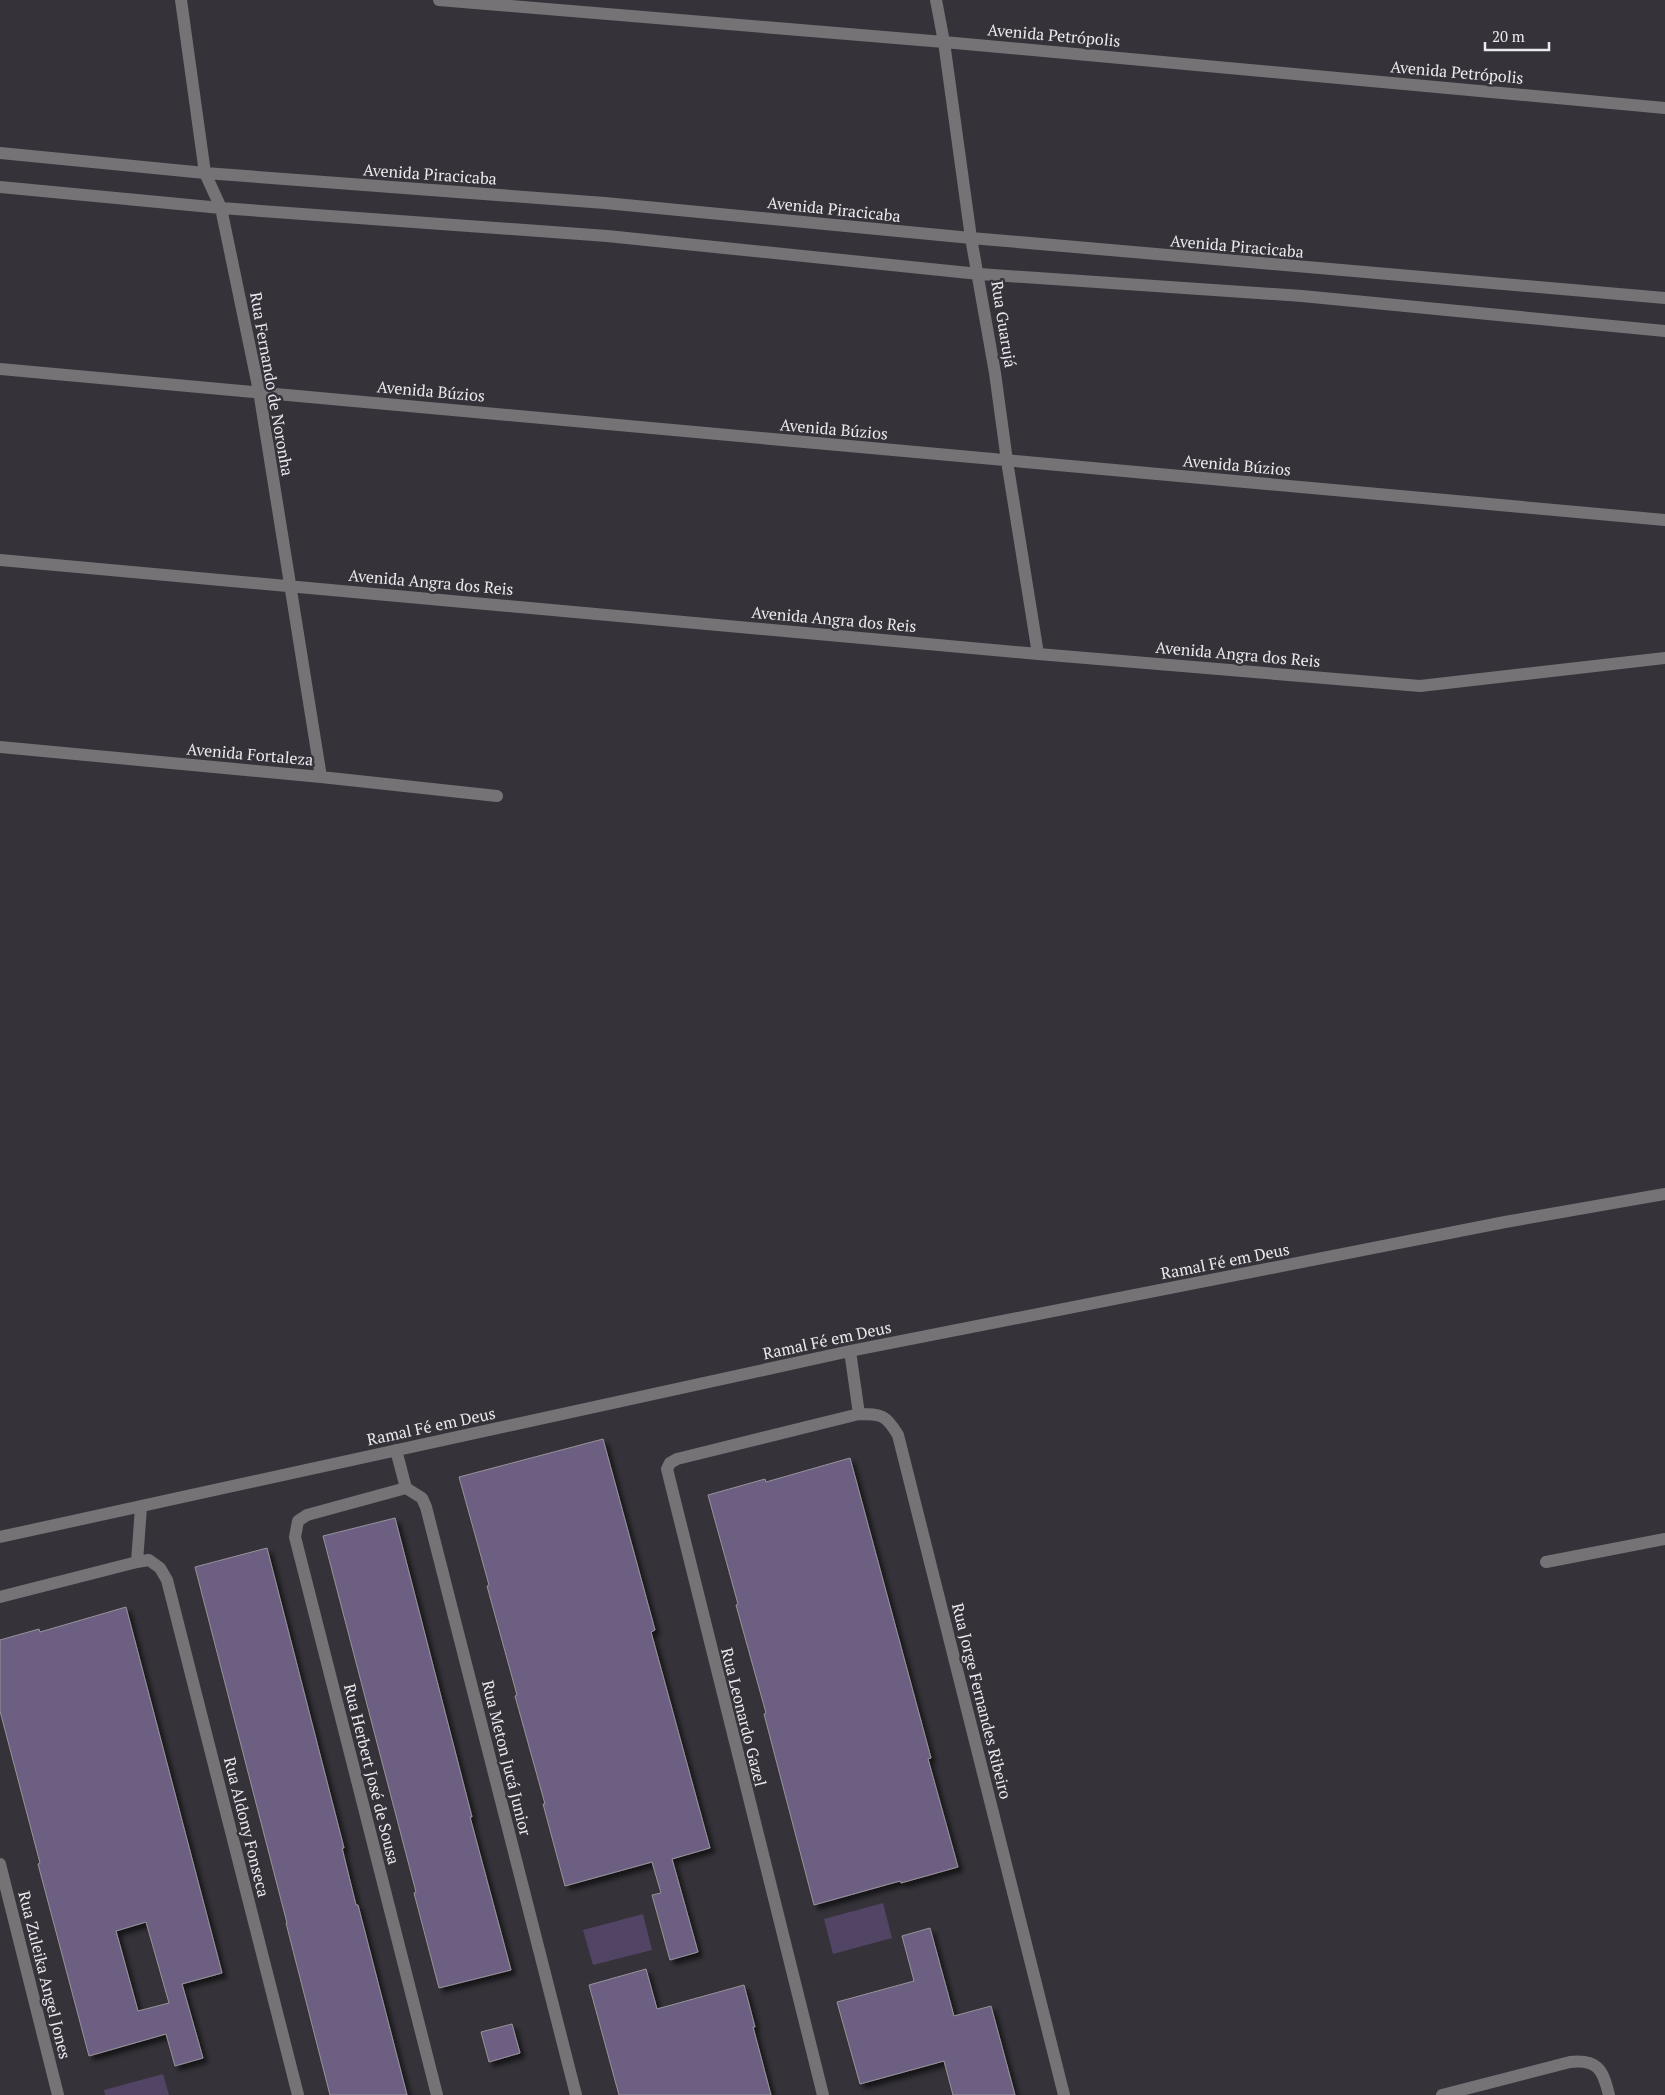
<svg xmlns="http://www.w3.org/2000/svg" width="1665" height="2095" viewBox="0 0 1665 2095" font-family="'PT Serif',serif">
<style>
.green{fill:#524465}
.building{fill:#6d5e82;stroke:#97949b;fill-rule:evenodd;filter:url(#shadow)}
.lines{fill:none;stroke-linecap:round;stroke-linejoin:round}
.minor{stroke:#757376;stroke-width:12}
.labels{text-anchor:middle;stroke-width:5;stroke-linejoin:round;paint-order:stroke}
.street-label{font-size:16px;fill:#eae9ed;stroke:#353339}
</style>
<defs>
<filter id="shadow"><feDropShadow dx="4.5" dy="4.5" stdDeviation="2.5" flood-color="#0009"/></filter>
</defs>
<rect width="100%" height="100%" fill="#353339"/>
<path class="green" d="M883,1903l9,35 -59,16 -9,-35z
M643,1914l9,36 -59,15 -10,-35z
M163,2074l6,21h-64l-1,-5z"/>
<path class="building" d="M603,1439l52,191 -4,2 59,216 -38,11 26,93 -28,8 -18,-65 9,-2 -9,-31 -87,24 -22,-82h2l-30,-108 2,-1 -30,-109 2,-1 -30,-108z
M850,1458l81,300 -3,1 30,108 -57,16 -1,-2 -86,24 -50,-191 2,-1 -30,-108 2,-1 -30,-109 57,-16 1,3z
M395,1518l77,299h-2l41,153 -72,18 -25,-95 2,-1 -93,-356z
M267,1548l77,300h-2l14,57h2l49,190h-77l-44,-172h1l-92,-356z
M126,1607l96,366 -40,11 21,74 -28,8 -9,-32 -77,22 -51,-192 2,-1 -40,-152v-71l39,-11 1,3zM146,1922l23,81 -31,8 -22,-80z
M930,1928l24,88 37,-10 24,89h-62l-9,-34 -84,23 -23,-82 77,-21 -12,-45z
M646,1969l11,40 87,-24 11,42h-2l18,68h-152l-30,-110z
M512,2024l8,29 -31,9 -8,-30z"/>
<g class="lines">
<path class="minor" d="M181,0l24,173 16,35 38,183 62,386
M439,0l505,42 721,66
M936,0l8,42 27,196 24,135 12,88 31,193
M0,153l205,20 400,30 366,35 694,60
M0,187l221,21 386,28 372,38 323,22 363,35
M0,369l1665,151
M0,560l1038,94 382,32 245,-28
M0,747l321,30 176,19
M850,1351l9,63
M396,1450l10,38
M0,1537l850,-186 655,-129 160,-28
M137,1562l4,-55
M1546,1562l119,-23
M0,1597l137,-35 12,-2 11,8 7,12 131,515
M0,1864l58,231
M437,2095l-142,-558 3,-16 9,-6 99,-27 16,10 4,9 150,588
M823,2095l-156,-626 3,-6 7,-4 182,-45c23,0 27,1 39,21l166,660
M1442,2095l128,-33c28,-3 33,8 39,33"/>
</g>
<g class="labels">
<g class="street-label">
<text transform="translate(1054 35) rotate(5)" y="6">Avenida Petrópolis</text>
<text transform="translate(1457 72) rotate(5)" y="6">Avenida Petrópolis</text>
<text transform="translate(430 174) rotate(4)" y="6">Avenida Piracicaba</text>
<text transform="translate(834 209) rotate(6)" y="6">Avenida Piracicaba</text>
<text transform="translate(1237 246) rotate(5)" y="6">Avenida Piracicaba</text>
<text transform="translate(1004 324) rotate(81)" y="6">Rua Guarujá</text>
<text transform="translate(272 384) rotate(80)" y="6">Rua Fernando de Noronha</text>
<text transform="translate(431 391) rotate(5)" y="6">Avenida Búzios</text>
<text transform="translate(834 429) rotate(5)" y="6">Avenida Búzios</text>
<text transform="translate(1237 465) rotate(5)" y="6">Avenida Búzios</text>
<text transform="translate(431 582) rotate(5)" y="6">Avenida Angra dos Reis</text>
<text transform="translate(834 619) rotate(5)" y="6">Avenida Angra dos Reis</text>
<text transform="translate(1238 654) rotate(5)" y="6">Avenida Angra dos Reis</text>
<text transform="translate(250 754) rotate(5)" y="6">Avenida Fortaleza</text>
<text transform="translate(1225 1261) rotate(-11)" y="6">Ramal Fé em Deus</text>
<text transform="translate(827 1340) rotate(-12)" y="6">Ramal Fé em Deus</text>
<text transform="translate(431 1426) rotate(-12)" y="6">Ramal Fé em Deus</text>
<text transform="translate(982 1701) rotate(76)" y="6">Rua Jorge Fernandes Ribeiro</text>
<text transform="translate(744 1717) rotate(76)" y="6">Rua Leonardo Gazel</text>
<text transform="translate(507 1758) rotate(76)" y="6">Rua Meton Jucá Junior</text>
<text transform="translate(372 1774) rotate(76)" y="6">Rua Herbert José de Sousa</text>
<text transform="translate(247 1827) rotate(76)" y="6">Rua Aldony Fonseca</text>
<text transform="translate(45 1975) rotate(76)" y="6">Rua Zuleika Angel Jones</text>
</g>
</g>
<path d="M1485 42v8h64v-8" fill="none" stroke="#eae9ed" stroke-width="2.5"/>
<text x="1492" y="42" font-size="15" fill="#eae9ed" stroke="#353339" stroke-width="4" paint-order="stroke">20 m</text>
</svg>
